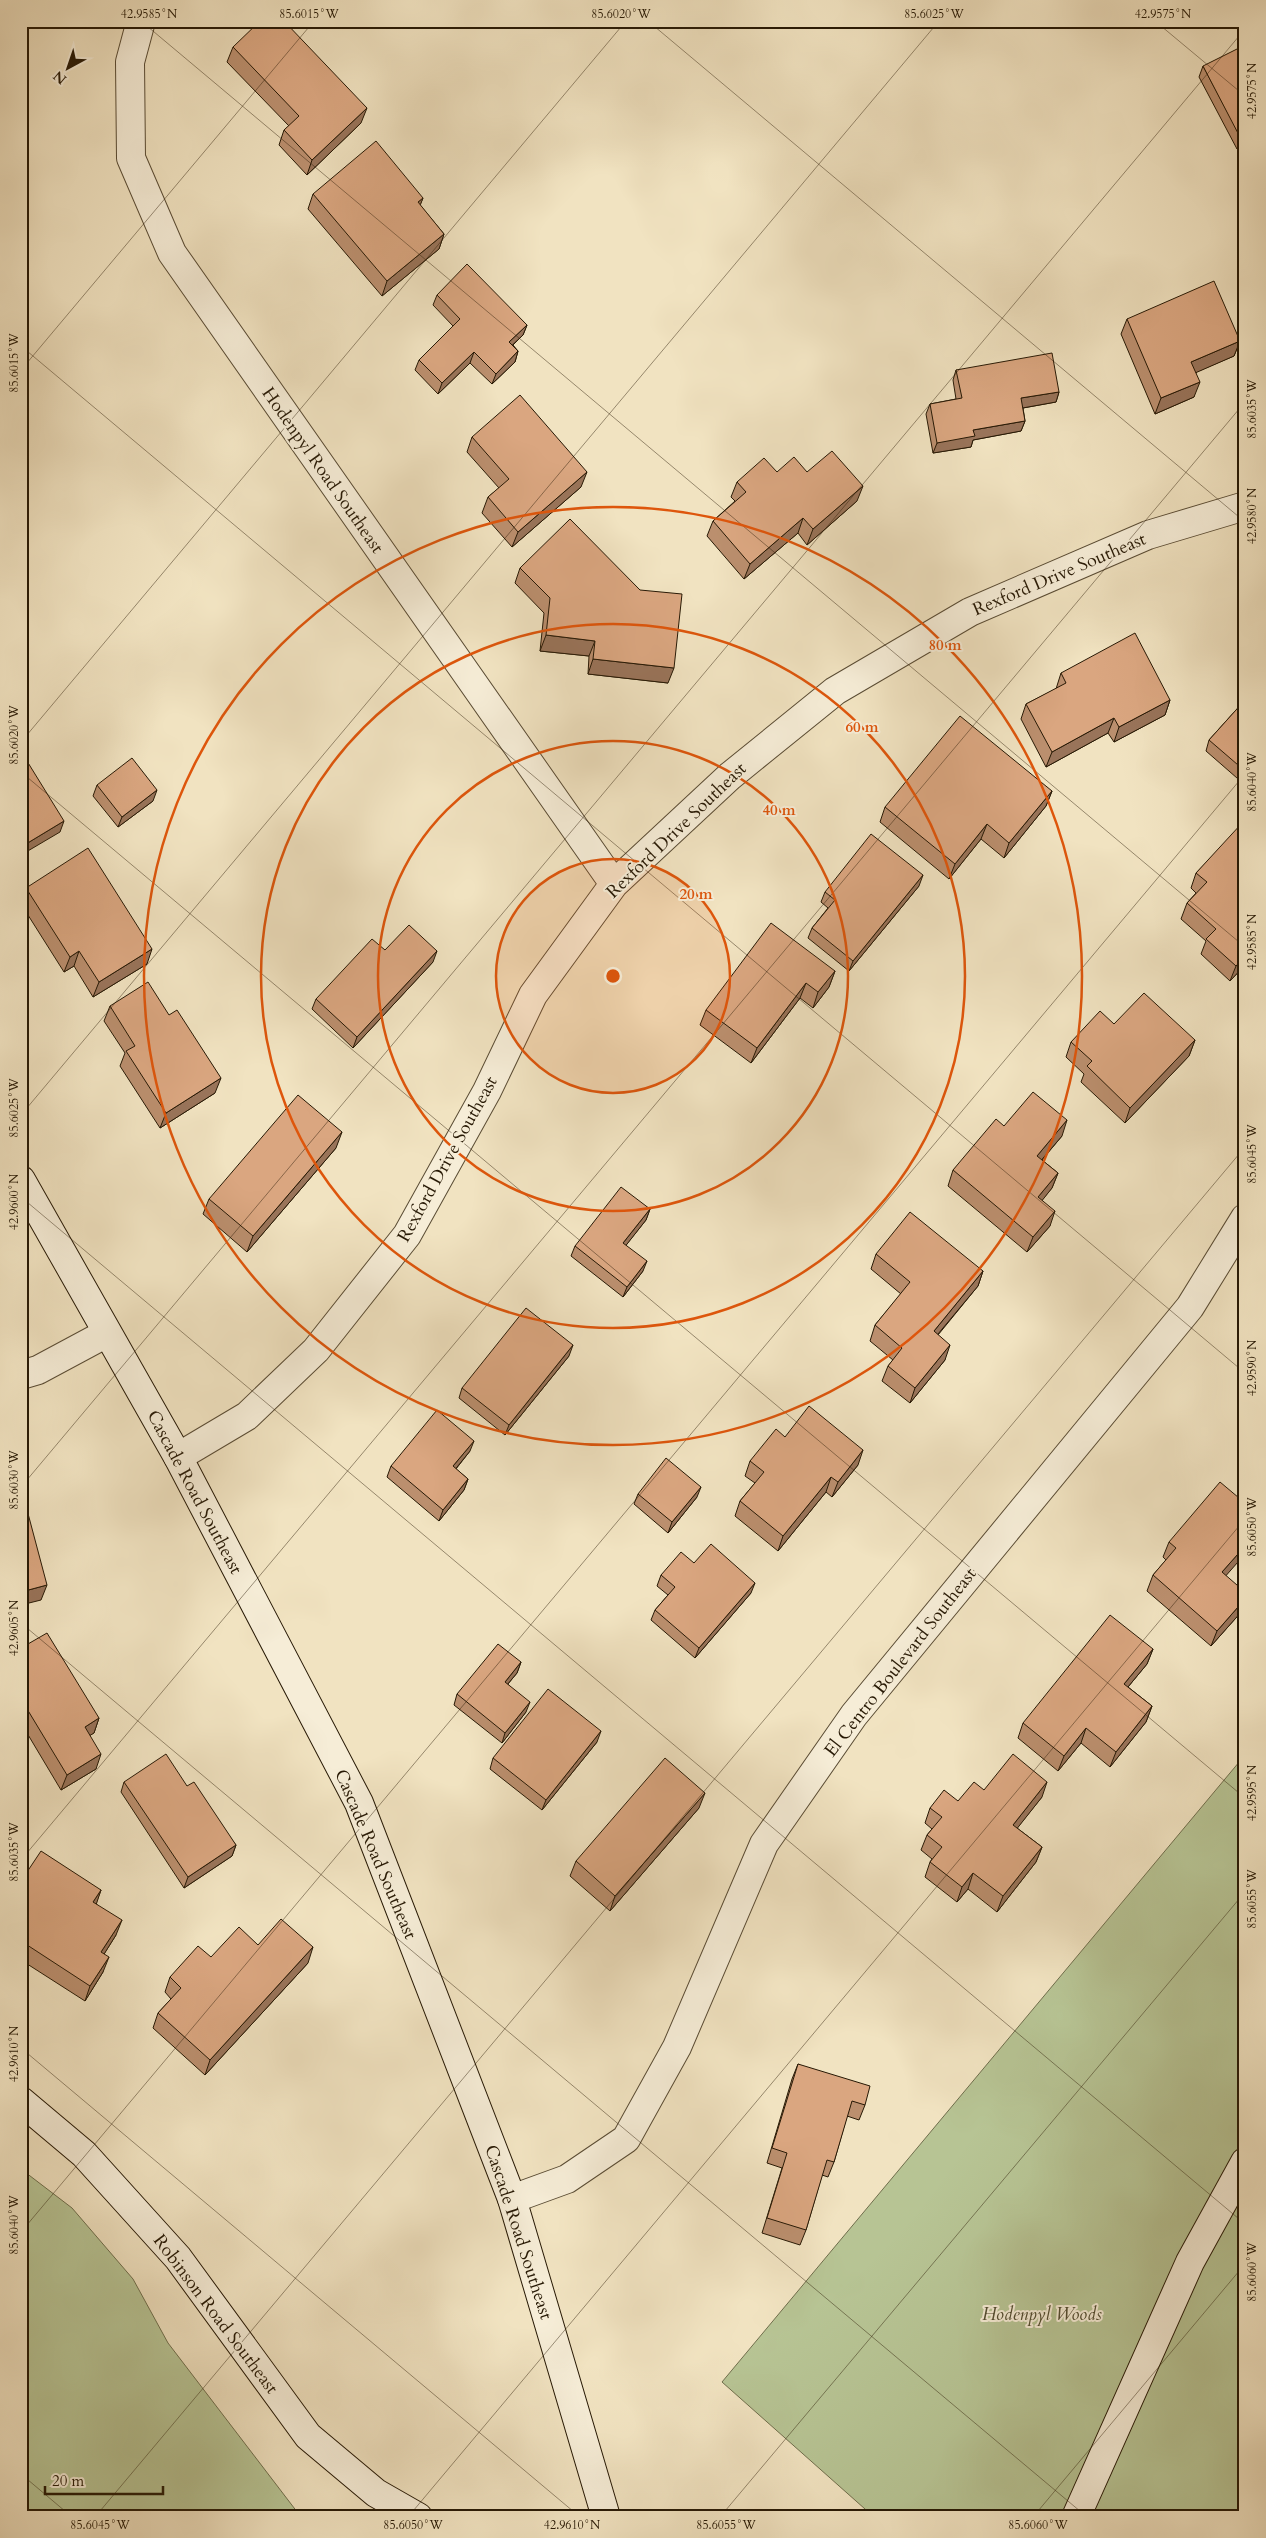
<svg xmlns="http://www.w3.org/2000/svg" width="1266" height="2538" viewBox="0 0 1266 2538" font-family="Cardo,serif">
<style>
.green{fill:#b7c494;stroke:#6f6e4c}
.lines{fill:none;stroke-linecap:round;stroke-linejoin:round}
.street-casing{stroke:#5a4c34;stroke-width:30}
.secondary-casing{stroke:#271905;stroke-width:30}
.street{stroke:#f6edd7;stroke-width:28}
.secondary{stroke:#f6edd7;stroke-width:28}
.wall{fill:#bb8f6e;stroke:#271905}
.shaded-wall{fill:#99745a;stroke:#271905}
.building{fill:#daa680;stroke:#271905}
.ticks{fill:none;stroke:#271905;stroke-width:1;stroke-opacity:0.45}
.ring{fill:none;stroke:#de560c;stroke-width:2.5}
.labels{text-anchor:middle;stroke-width:4;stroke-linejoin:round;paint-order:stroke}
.street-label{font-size:18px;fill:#271905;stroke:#f6edd7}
.park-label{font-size:18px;font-style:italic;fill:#524c30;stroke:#f6edd7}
.centre{fill:#de560c;stroke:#f6edd7;stroke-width:2.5}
.ring-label{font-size:15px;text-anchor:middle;font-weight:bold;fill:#de560c;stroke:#f6edd7;stroke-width:4;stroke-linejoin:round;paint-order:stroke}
.neatline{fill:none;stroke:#271905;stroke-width:2}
.ticks-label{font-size:12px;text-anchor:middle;fill:#271905}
</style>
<rect width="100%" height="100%" fill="#f1e3c1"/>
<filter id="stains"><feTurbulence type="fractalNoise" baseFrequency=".004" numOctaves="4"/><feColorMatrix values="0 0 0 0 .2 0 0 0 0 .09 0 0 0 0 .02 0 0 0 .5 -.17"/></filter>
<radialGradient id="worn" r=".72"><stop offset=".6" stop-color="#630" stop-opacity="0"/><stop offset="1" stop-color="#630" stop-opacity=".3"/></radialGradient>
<path class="green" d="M1245,1755v762h-371l-152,-135z
M21,2169l51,39 61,71 35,64 133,174h-280z"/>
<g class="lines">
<g class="street-casing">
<path id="street" d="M141,21l-11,41 1,96 41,95 442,631
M21,1375l17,-5 69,-37
M178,1457l69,-41 69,-66 91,-115 80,-144 46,-96 81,-111 116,-108 105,-85 135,-79 178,-77 97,-29
M512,2199l55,-20 59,-40 51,-92 87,-203 90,-129 336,-408 55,-89"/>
</g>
<g class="secondary-casing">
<path id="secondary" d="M21,1180l157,277 181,346 153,396 94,318
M21,2101l63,53 94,104 130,178 68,57 42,24
M1076,2517l114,-255 55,-100"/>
</g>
<use href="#street" class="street"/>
<use href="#secondary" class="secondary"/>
</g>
<path class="wall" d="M1079,21h10l-7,5z
M233,47l128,76 -54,52 -28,-30 5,-15 5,-4 -62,-64z
M1203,66l42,79 -8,4 -38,-72z
M313,194l110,4 -3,7 24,29 -5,15 -57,47 -74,-87z
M437,295l90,30 -4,10 -10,10 5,6 -3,11 -23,22 -22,-21 -32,31 -23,-24 4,-10 34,-34 -20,-21z
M1127,319l113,22 -6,15 -38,16 -2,25 -39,17 -34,-80z
M956,370l103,22 -3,10 -33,6 2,13 -4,10 -48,9 -2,7 -38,6 -7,-39 4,-10 26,-5 -3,-19z
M472,437l109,50 -69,60 -30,-34 6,-16 11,-9 -32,-36z
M777,472h30l50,29 -50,44 -9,-12 -54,46 -37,-43 6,-15 22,-20 -4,-4 6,-15z
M520,568l148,115 -80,-9 1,-18 -49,-5 4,-38 -29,-30z
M1061,673l109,27 -5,15 -51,27 -6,-9 -62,34 -25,-48 5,-15 30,-15z
M1245,700v85l-39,-34 3,-11z
M97,785l56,16 -35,26 -25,-31z
M1052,791l-6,15 -42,52 -23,-19 -32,40 -69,-57 5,-15z
M1245,823v142l-15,16 -29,-27 5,-13 -25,-22 6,-16 9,-10 -5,-5 5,-15z
M919,886l-70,85 -41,-33 4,-10 16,-20 -7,-6 4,-10z
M26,888l121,76 -54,33 -19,-31 -10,6 -43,-68v-3z
M385,950l48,12 -80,86 -41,-39 4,-10z
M835,971l-6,16 -16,21 -13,-10 -49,65 -51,-38 6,-15z
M110,1006l105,87 -55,35 -40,-62 5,-13 -21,-32z
M1114,1024l81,16 -6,16 -64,67 -44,-41 3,-8 -18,-17 5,-15z
M1004,1126l58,10 -20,24 16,13 -6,15 -10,12 8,26 -23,26 -79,-66 5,-16z
M336,1148l-89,104 -44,-38 6,-15z
M650,1209l-4,11 -20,25 17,26 -20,26 -52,-41 4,-10z
M876,1254l107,17 -5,15 -40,49 7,25 -35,43 -28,-22 6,-15 5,-6 -23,-19 5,-16 26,-31 -30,-25z
M569,1356l-64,79 -46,-37 3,-10z
M785,1437l73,28 -26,32 -6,-5 -48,59 -43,-35 5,-15 15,-18 -10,-7 5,-15z
M470,1451l-14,18 12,10 -4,11 -25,31 -52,-44 4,-11z
M1245,1452v9l-3,-2z
M638,1494l59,3 -29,36 -34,-29z
M1169,1542l57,34 17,34 -32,36 -64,-55 6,-16 13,-15 -3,-3z
M694,1563l57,30 -56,65 -44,-38 4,-10 13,-15 -11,-9 4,-11z
M21,1648l78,70 -5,15 -4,2 6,34 -35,21 -40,-67z
M1153,1649l-6,15 -19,23 24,19 -6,16 -36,45 -29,-24 -23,28 -40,-33 5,-15z
M521,1662l-4,11 -9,11 18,28 -24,31 -48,-38 3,-11z
M597,1742l-55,68 -52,-41 3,-11z
M124,1782l63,4 49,59 -4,11 -48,32 -63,-96z
M984,1790l58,7 -25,31 25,19 -6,15 -39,50 -29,-23 -11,13 -32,-25 5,-15 2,-3 -11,-9 6,-15 5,-6 -7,-6 5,-15 28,-7z
M699,1808l-89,103 -40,-35 6,-15z
M21,1881l80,9 -5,13 20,32 -12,19 -1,18 -18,29 -64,-41z
M258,1945l50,18 -103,112 -52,-47 5,-15 13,-14 -6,-7 5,-15 41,-20z
M798,2064l67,41 -6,15 -12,-4 -13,46 -6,15 -6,-2 -16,55 -6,15 -38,-12 20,-65 -15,-5 25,-84z"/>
<path class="shaded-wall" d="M1083,21h6l-7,5z
M367,108l-6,15 -54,52 5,-15z
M1245,137v8l-8,4 4,-10z
M423,198l-6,15 1,-11z
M444,234l-5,15 -57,47 5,-15z
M527,325l-4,10 -18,17 4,-10z
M1240,341l-6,15 -48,21 5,-15z
M518,351l-3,11 -23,22 4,-10z
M474,352l-4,11 -32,31 4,-11z
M1200,382l-6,15 -39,17 6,-16z
M1059,392l-3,10 -39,7 4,-11z
M1025,421l-4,10 -48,9 -2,7 -38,6 4,-10 36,-13z
M587,472l-6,15 -69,60 6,-15z
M863,486l-6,15 -50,44 6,-16z
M803,518l-5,15 -54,46 6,-15z
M546,635l49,6 -6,15 -49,-5z
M593,659l81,9 -6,15 -80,-9z
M1170,700l-5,15 -51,27 5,-15z
M1114,718l-6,15 -62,34 6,-15z
M157,790l-4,11 -35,26 4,-10z
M1052,791l-6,15 -42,52 5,-15z
M64,821l-4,11 -39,23v-8z
M987,824l-6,15 -32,40 6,-15z
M923,875l-4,11 -70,85 4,-10z
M152,949l-5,15 -54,33 6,-15z
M79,951l-5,15 -10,6 6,-15z
M437,951l-4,11 -80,86 4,-11z
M1245,956v9l-15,16 6,-15z
M835,971l-6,16 -16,21 5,-16z
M806,983l-6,15 -49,65 6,-15z
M1195,1040l-6,16 -64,67 5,-15z
M221,1078l-6,15 -55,35 6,-15z
M1067,1120l-5,16 -30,35 5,-15z
M342,1132l-6,16 -89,104 6,-16z
M1058,1173l-6,15 -19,24 5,-15z
M650,1209l-4,11 -26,33 3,-10z
M1055,1211l-5,15 -23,26 6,-15z
M647,1261l-4,10 -20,26 4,-10z
M983,1271l-5,15 -50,60 6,-15z
M573,1345l-4,11 -64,79 4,-10z
M950,1345l-5,15 -35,43 5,-15z
M474,1441l-4,10 -21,26 4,-11z
M863,1450l-5,15 -26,32 6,-15z
M831,1477l-5,15 -48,59 5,-15z
M468,1479l-4,11 -25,31 4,-11z
M701,1487l-4,10 -29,36 4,-11z
M1245,1546v8l-29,33 6,-15z
M755,1583l-4,10 -56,65 4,-10z
M47,1585l-6,15 -20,5v-13z
M1245,1599v6l-2,5 -32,36 6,-15z
M1153,1649l-6,15 -29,35 6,-15z
M521,1662l-4,11 -16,19 4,-10z
M530,1702l-4,10 -24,31 3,-10z
M1152,1706l-6,16 -36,45 6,-15z
M99,1718l-5,15 -15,9 6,-15z
M1086,1728l-5,15 -23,28 6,-15z
M601,1731l-4,11 -55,68 4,-10z
M101,1754l-5,15 -35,21 6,-15z
M1047,1782l-5,15 -34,43 5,-15z
M705,1793l-6,15 -89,103 5,-15z
M236,1845l-4,11 -48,32 4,-11z
M1042,1847l-6,15 -39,50 6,-16z
M973,1873l-5,16 -11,13 5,-15z
M101,1890l-5,15 -3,-3z
M122,1920l-6,15 -20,32 5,-15z
M313,1947l-5,16 -103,112 5,-15z
M109,1957l-6,15 -18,29 5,-15z"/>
<path class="building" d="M260,21h24l83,87 -55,52 -28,-30 15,-14 -66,-69z
M1245,45v92l-4,2 -38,-73z
M376,141l47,57 -5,4 26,32 -57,47 -74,-87z
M467,264l60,61 -18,17 9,9 -22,23 -22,-22 -32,31 -23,-23 41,-41 -23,-24z
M1214,281l26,60 -49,21 9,20 -39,16 -34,-79z
M1052,353l7,39 -38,6 4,23 -52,9 2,6 -38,7 -7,-39 32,-6 -6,-28z
M520,395l67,77 -69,60 -30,-35 21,-18 -37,-42z
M832,451l31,35 -50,43 -10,-11 -53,46 -37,-43 33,-29 -9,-10 27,-24 13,14 17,-15 13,15z
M570,519l70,71 42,4 -8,74 -81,-9 2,-18 -49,-6 4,-37 -30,-30z
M1135,633l35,67 -51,27 -5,-9 -62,34 -26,-48 40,-21 -5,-10z
M1245,700v71l-36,-31z
M960,716l92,75 -43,52 -22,-19 -32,40 -70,-57z
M21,753h1l42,68 -43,26z
M132,758l25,32 -35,27 -25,-32z
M1243,822l2,1v133l-9,10 -30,-27 10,-10 -29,-26 20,-21 -11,-9z
M871,834l52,41 -70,86 -41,-33 23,-28 -10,-8z
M88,848l64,101 -53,33 -20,-31 -9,6 -44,-69z
M771,923l64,48 -17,21 -12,-9 -49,65 -51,-38z
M409,925l28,26 -80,86 -41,-38 56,-60 13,11z
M148,982l21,33 8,-5 44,68 -55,35 -40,-62 9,-5 -25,-40z
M1144,993l51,47 -65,68 -43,-42 5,-5 -21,-19 29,-31 14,13z
M1033,1092l34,28 -30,36 21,17 -20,24 17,14 -22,26 -80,-67 43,-51 8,7z
M298,1095l44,37 -89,104 -44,-37z
M621,1187l29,22 -27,34 24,18 -20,26 -52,-41z
M910,1212l73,59 -49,60 16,14 -35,43 -27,-22 14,-18 -27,-23 35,-43 -34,-28z
M526,1308l47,37 -64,80 -47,-37z
M809,1406l54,44 -25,32 -7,-5 -48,59 -43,-35 24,-29 -14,-11 26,-32 9,8z
M437,1410l37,31 -21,25 15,13 -25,31 -52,-44z
M666,1458l35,29 -29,35 -34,-28z
M1220,1482l25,21v43l-23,26 23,20v7l-28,32 -64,-56 23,-27 -7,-6z
M26,1506l21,79 -26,7v-85z
M711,1544l44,39 -56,65 -44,-38 20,-23 -14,-12 20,-23 13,11z
M1110,1615l43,34 -29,35 28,22 -36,46 -30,-24 -22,28 -41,-33z
M47,1633l52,85 -14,9 16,27 -34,21 -46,-76v-51z
M498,1644l23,18 -16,20 25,20 -25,31 -48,-39z
M548,1689l53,42 -55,69 -53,-42z
M166,1754l21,32 7,-4 42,63 -48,32 -64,-95z
M1013,1754l34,28 -34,43 29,22 -39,49 -30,-23 -11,14 -32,-25 12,-15 -15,-12 15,-18 -12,-9 14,-18 14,11 16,-19 10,8z
M665,1758l40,35 -90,103 -39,-35z
M41,1851l60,39 -8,12 29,18 -21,32 8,5 -19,29 -69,-45v-60z
M281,1919l32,28 -103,113 -52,-47 23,-25 -11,-11 28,-31 13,11 28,-30 19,18z
M798,2064l72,22 -5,19 -13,-4 -18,61 -7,-2 -21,70 -39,-12 20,-65 -15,-5z"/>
<path class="ticks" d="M141,21l1104,926M648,21l597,501M1155,21l90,75M21,346l1224,1027M21,370l293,-349M21,742l605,-721M21,772l1224,1026M21,1115l918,-1094M21,1197l1224,1027M21,1487l1224,-1458M21,1623l1066,894M21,1860l1224,-1458M21,2048l559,469M21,2232l1224,-1458M21,2474l51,43M95,2517l1150,-1370M408,2517l837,-998M720,2517l525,-625M1033,2517l212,-253"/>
<circle cx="613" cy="976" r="117" fill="#de560c" fill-opacity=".12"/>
<g class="ring">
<circle cx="613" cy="976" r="117"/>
<circle cx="613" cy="976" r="235"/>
<circle cx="613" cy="976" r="352"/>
<circle cx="613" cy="976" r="469"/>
</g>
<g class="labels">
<g class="street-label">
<text transform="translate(323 470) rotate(55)" y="6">Hodenpyl Road Southeast</text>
<text transform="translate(1059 574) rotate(-23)" y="6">Rexford Drive Southeast</text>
<text transform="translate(676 830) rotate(-44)" y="6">Rexford Drive Southeast</text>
<text transform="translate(447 1159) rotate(-61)" y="6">Rexford Drive Southeast</text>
<text transform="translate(195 1492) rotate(62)" y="6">Cascade Road Southeast</text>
<text transform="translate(900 1662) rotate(-52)" y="6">El Centro Boulevard Southeast</text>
<text transform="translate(376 1854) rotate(67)" y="6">Cascade Road Southeast</text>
<text transform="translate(519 2232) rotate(72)" y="6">Cascade Road Southeast</text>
<text transform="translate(216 2314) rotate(53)" y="6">Robinson Road Southeast</text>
</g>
<g class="park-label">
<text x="1042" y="2320">Hodenpyl Woods</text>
</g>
</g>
<circle cx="613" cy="976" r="8" class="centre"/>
<g class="ring-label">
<text x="945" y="650">80 m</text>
<text x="862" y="732">60 m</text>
<text x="779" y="815">40 m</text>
<text x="696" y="899">20 m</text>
</g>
<rect width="1266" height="2538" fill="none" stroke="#f1e3c1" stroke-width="55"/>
<g transform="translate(68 68) rotate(220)" stroke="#f6edd7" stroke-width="4" paint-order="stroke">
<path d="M0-4L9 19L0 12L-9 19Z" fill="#271905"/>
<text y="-8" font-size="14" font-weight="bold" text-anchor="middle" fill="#271905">N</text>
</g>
<path d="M45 2486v8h118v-8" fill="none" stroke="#271905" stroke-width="2.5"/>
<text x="52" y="2486" font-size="15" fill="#271905" stroke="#f6edd7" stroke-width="4" paint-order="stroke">20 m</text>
<rect x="28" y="28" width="1210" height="2482" class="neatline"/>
<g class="ticks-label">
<text x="149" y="18">42.9585°N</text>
<text x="309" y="18">85.6015°W</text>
<text x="621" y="18">85.6020°W</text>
<text x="934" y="18">85.6025°W</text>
<text x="1163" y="18">42.9575°N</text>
<text transform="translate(1252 91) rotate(-90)" y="4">42.9575°N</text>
<text transform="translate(14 363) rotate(-90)" y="4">85.6015°W</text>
<text transform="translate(1252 409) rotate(-90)" y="4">85.6035°W</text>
<text transform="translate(1252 516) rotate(-90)" y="4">42.9580°N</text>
<text transform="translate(14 735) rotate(-90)" y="4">85.6020°W</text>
<text transform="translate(1252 782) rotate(-90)" y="4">85.6040°W</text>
<text transform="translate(1252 942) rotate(-90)" y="4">42.9585°N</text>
<text transform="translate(14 1108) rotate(-90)" y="4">85.6025°W</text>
<text transform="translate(1252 1154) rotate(-90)" y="4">85.6045°W</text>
<text transform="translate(14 1202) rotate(-90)" y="4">42.9600°N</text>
<text transform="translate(1252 1368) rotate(-90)" y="4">42.9590°N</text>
<text transform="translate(14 1480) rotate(-90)" y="4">85.6030°W</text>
<text transform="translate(1252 1527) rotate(-90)" y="4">85.6050°W</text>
<text transform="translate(14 1628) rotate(-90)" y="4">42.9605°N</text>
<text transform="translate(1252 1793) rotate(-90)" y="4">42.9595°N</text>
<text transform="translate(14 1852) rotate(-90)" y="4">85.6035°W</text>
<text transform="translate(1252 1899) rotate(-90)" y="4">85.6055°W</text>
<text transform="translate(14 2054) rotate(-90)" y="4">42.9610°N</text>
<text transform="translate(14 2225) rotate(-90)" y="4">85.6040°W</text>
<text transform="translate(1252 2272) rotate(-90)" y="4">85.6060°W</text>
<text x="100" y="2529">85.6045°W</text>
<text x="413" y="2529">85.6050°W</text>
<text x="572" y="2529">42.9610°N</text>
<text x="726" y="2529">85.6055°W</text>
<text x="1038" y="2529">85.6060°W</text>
</g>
<rect width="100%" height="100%" filter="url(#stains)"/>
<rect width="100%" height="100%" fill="url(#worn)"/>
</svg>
